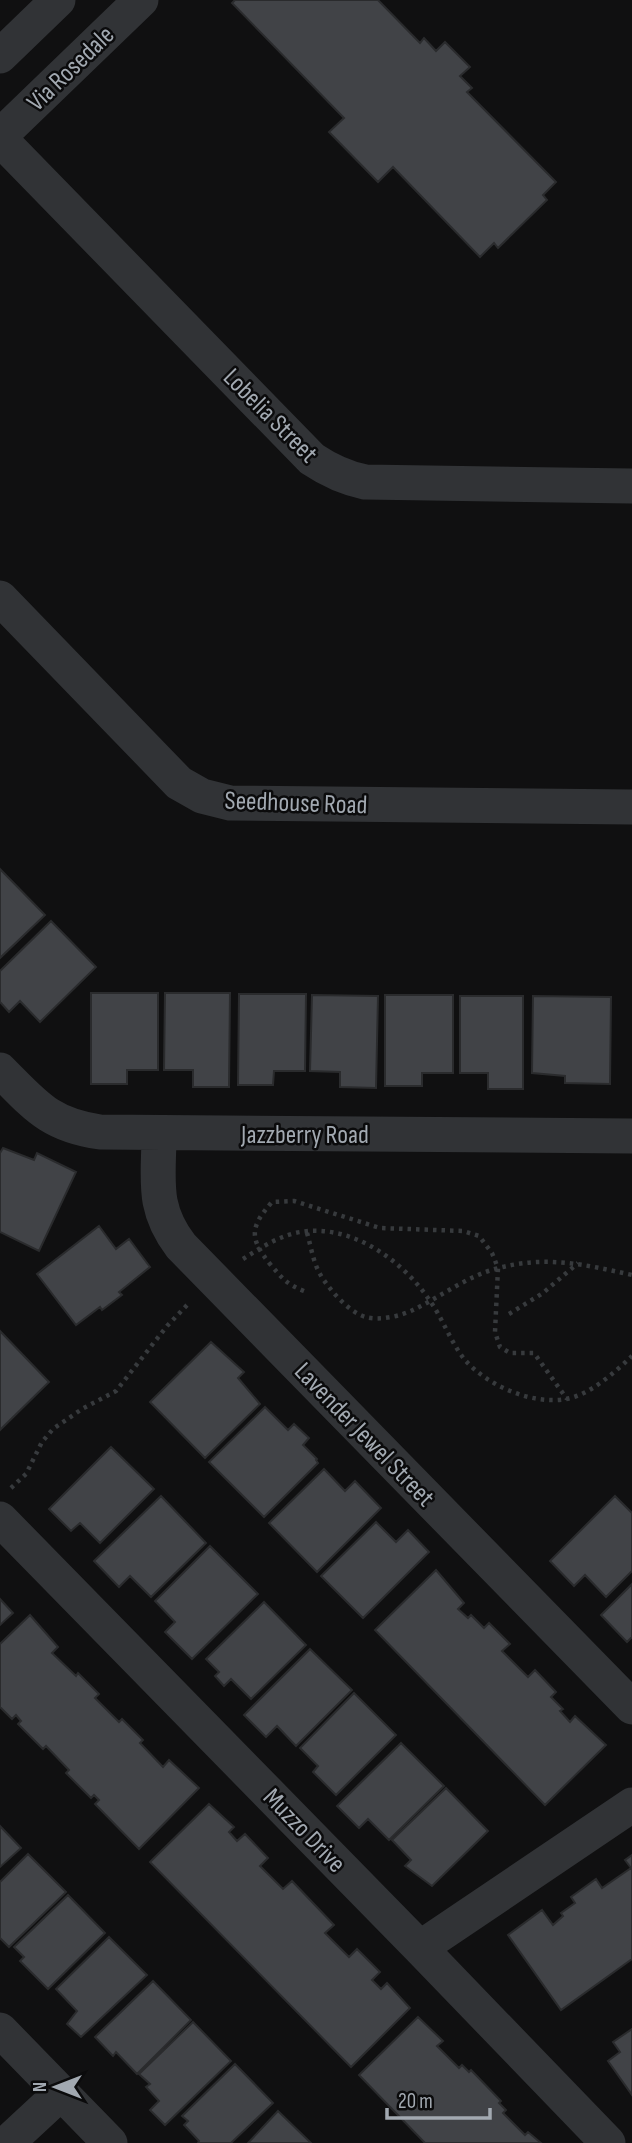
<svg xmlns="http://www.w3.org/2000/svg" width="632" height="2143" viewBox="0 0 632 2143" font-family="'Sofia Sans Condensed',sans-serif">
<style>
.building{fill:#414347;stroke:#2a2b2d;stroke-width:2}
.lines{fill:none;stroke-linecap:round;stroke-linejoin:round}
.path{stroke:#373a3d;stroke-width:4.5;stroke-dasharray:3.5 5;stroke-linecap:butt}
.street{stroke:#313336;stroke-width:35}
.labels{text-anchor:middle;stroke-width:5;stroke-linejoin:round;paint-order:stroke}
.street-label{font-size:26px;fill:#a2a9b1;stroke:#0b0b0c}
</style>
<rect width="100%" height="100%" fill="#101011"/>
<path class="building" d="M235,0h143l42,43 4,-5 12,13 9,-9 25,25 -10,9 12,12 -5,4 89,90 -13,13 4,5 -49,48 -4,-5 -14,14 -87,-90 -15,15 -49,-50 15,-14 -112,-115z
M0,869l45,46 -45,43z
M51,921l45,46 -56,55 -20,-21 -11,11 -9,-10v-31z
M91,993h67v77h-31v14h-36z
M165,993h65l-1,94h-36v-17h-29z
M239,994h67l-1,77h-31l-1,14h-35z
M312,995l66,1 -2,92 -36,-1v-15l-30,-1z
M385,995h68v78h-31v13h-37z
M460,996h63v93h-35v-16h-28z
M533,996l78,1 -1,87 -45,-1v-7l-33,-3z
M3,1148l31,12 3,-7 39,19 -37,79 -39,-19v-79z
M99,1226l17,23 13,-10 21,28 -31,25 3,3 -20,15 -2,-3 -24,18 -39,-51z
M0,1331l49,51 -49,48z
M211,1342l33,30 -6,6 22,26 -55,54 -55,-56z
M265,1407l23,23 6,-6 15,14 -6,7 14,14 -1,1 2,3 -54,54 -55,-55z
M111,1447l43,42 -54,54 -20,-20 -9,8 -22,-22z
M324,1469l21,22 10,-10 26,27 -64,64 -48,-49z
M161,1496l45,47 -55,54 -21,-21 -11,11 -25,-26z
M615,1496l17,17v58l-26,26 -21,-22 -11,11 -24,-25z
M376,1522l20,20 12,-12 21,22 -66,66 -42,-42z
M210,1546l48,48 -66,65 -27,-27 10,-10 -20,-21z
M436,1570l28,33 -6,6 10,9 3,-3 13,13 5,-5 21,21 -8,7 26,26 7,-7 21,22 -5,5 12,12 -3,2 10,11 5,-6 31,29 -61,60 -170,-175z
M632,1584v53l-5,5 -26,-27z
M0,1599l13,14 -13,12z
M264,1602l42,43 -55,54 -20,-20 -7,7 -9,-10 4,-4 -13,-13z
M30,1615l28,32 -6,6 24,23 2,-3 21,21 -4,4 24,24 3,-3 21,21 -3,3 23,24 6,-7 30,28 -60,61 -44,-45 4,-4 -5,-5 -3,3 -25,-25 3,-3 -23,-24 -3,3 -25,-25 3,-3 -5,-6 -4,4 -12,-12v-63z
M310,1649l42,41 -56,56 -19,-20 -11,11 -22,-22z
M354,1693l42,42 -60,60 -23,-23 5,-6 -18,-18z
M401,1743l43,43 -55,54 -21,-21 -9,9 -22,-22z
M446,1788l42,43 -56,55 -27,-20 6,-6 -19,-20z
M209,1804l25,23 -5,5 8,9 8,-7 23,24 -8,8 23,23 9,-8 42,44 -9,8 24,24 8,-8 23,23 -8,8 9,9 6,-6 23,25 -59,59 -201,-205z
M0,1826l21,22 -21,19z
M28,1854l38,38 -57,55 -9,-9v-56z
M632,1855v104l-71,51 -53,-75 34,-25 11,15 10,-9 -2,-3 14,-10 -4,-6 25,-18 6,9 29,-20 -6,-8z
M68,1895l37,38 -57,56 -28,-28 4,-4 -10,-10z
M109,1937l38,38 -66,62 -14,-13 10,-13 -21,-22z
M153,1981l38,39 -54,54 -21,-22 -3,4 -18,-19z
M418,2017l25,24 -6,5 22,22 3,-3 7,7 2,-2 30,31 -2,2 7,7 -3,3 22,22 3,-3 13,11h-116l-66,-68z
M193,2022l38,39 -66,64 -15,-15 9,-9 -13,-14 4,-3 -11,-10z
M632,2029v66l-24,-34 12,-9 -7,-10z
M235,2064l38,39 -42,40h-33l1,-2 -15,-16 4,-4 -6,-5z
M278,2111l33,32h-63z"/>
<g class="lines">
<path class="path" d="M307,1233c4,13 6,29 13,41 8,14 29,39 46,43 13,4 35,-1 47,-7 27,-13 53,-33 82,-41 49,-14 88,-5 137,6
M243,1259c16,-10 32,-21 52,-26 53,-12 107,26 135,68 13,18 21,42 35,59 23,26 67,45 101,39 24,-4 49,-27 66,-43
M304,1291c-18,-7 -22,-13 -34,-27 -21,-26 -20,-37 2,-62l22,-1 86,27 83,3 16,5 13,17 6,15 -3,64 5,15 10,6h24l33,46
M509,1314l34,-21 35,-30
M11,1488l15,-14 16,-32 11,-13 29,-20 34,-18 51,-65 23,-24"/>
<path class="street" d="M0,56l58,-56
M0,136l141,-136
M0,139l312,320c18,12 33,19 53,23l267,4
M0,598l179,185 23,13 28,7 402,4
M0,1070c35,35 49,55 100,62l532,4
M159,1133c0,46 -8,74 22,113l451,461
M0,1519l420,429 188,195
M420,1948l212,-143
M0,2030l110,113
M7,2143l54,-50"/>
</g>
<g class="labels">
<g class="street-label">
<text transform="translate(70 68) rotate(-44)" y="9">Via Rosedale</text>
<text transform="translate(271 415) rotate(45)" y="9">Lobelia Street</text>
<text transform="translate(296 802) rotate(2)" y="9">Seedhouse Road</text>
<text x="305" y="1143">Jazzberry Road</text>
<text transform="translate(365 1434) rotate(46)" y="9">Lavender Jewel Street</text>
<text transform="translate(305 1830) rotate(46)" y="9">Muzzo Drive</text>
</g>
</g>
<g transform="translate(56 2087) rotate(270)" stroke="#0b0b0c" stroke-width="5" paint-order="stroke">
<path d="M0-5L12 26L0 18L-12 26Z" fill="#a2a9b1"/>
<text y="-10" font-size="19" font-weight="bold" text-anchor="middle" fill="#a2a9b1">N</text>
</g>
<path d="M387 2108v10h103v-10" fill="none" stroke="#a2a9b1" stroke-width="3.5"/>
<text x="398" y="2108" font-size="21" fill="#a2a9b1" stroke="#0b0b0c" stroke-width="5" paint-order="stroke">20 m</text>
</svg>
